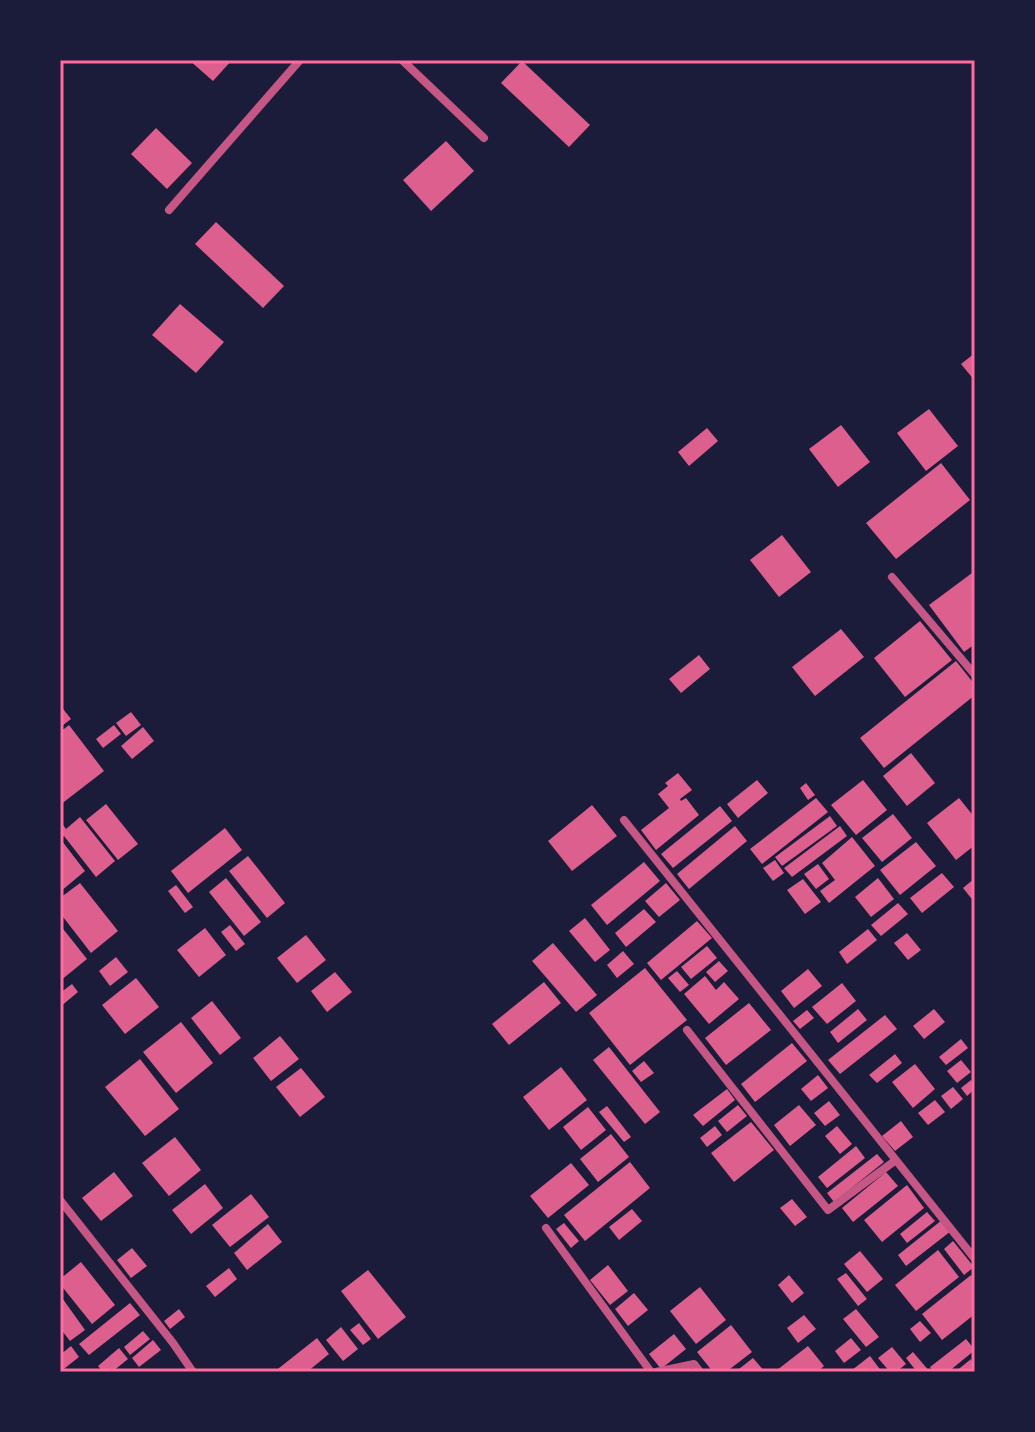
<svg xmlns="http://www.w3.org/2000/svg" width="1035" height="1432" viewBox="0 0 1035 1432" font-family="'Nunito Sans',sans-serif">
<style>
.building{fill:#dd5f8e}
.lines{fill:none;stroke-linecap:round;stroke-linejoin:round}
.minor{stroke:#c65784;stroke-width:8}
.neatline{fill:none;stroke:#ff6b9d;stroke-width:3}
</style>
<rect width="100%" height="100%" fill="#1b1b3a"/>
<path class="building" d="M189,60h43l-19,21z
M522,61l68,64 -21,22 -68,-64z
M156,128l36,35 -25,26 -36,-35z
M446,141l28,30 -43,40 -28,-31z
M216,222l68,64 -21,22 -68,-64z
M180,304l44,38 -28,31 -44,-38z
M975,353v28l-14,-17z
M929,409l29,37 -32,25 -29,-38z
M841,425l29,37 -32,25 -29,-38z
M707,428l11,13 -29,25 -11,-14z
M941,463l29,37 -74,59 -30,-36z
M782,535l29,37 -32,25 -29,-37z
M972,573l3,4v67l-11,8 -35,-47z
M920,621l32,39 -47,37 -31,-39z
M841,629l23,28 -49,39 -23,-29z
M699,655l11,14 -29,24 -12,-14z
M956,661l19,24v10l-91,73 -24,-30z
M60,705l11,14 -9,7 -2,-2z
M131,712l10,13 -15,11 -10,-13z
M69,725l35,46 -44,34v-73z
M114,725l7,9 -18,14 -7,-9z
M143,727l11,14 -22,18 -11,-13z
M911,753l24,30 -28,23 -24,-30z
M678,773l14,17 -12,9 1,2 5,-3 13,17 -43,35 -15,-20 28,-22 -11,-14 10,-8 -3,-3z
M757,780l11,13 -30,25 -11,-14z
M863,780l24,30 -31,25 -25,-30z
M806,783l9,12 -7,5 -8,-12z
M816,798l12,14 -66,52 -12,-15z
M959,798l16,20v27l-19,15 -29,-37z
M106,804l32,40 -20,16 -32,-40z
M592,805l25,31 -45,35 -24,-30z
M720,806l12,15 -59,47 -12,-14z
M893,814l19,24 -30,24 -20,-24z
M830,816l7,10 -55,40 -7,-9z
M80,817l35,44 -19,16 -32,-41 -4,3v-18l6,8z
M735,826l12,15 -58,48 -12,-15z
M840,826l7,10 -55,41 -8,-9z
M225,828l17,22 -54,43 -17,-22z
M852,837l23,29 -46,37 -9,-12 15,-11 -13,-17z
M62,841l23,30 -25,21v-49z
M916,842l20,24 -36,29 -20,-25z
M248,856l37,47 -18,15 -38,-47z
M775,860l9,13 -11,8 -10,-13z
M644,862l16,19 -53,44 -16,-20z
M818,864l11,15 -13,10 -12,-15z
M942,873l12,14 -32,26 -12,-15z
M226,878l35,44 -17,14 -35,-44z
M878,878l16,21 -23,18 -16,-20z
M975,878v25l-12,-15z
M803,879l18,23 -16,12 -18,-24z
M80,883l38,48 -27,22 -31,-40v-15z
M666,883l14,17 -21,17 -14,-16z
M176,885l17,22 -8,6 -17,-22z
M898,903l10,11 -27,22 -10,-11z
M644,909l12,13 -30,25 -11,-14z
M585,918l25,32 -15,12 -26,-31z
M697,921l15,17 -51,42 -14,-17z
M60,925l27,34 -27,22z
M230,925l15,19 -9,7 -15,-19z
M205,928l21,27 -27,22 -22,-27z
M868,929l9,11 -30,24 -8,-12z
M907,933l14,17 -13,10 -14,-17z
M306,935l20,25 -29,23 -20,-25z
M553,943l44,52 -21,17 -44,-51z
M707,946l10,12 -26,21 -10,-12z
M623,951l11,13 -17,14 -10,-13z
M116,957l12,15 -18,14 -11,-15z
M719,961l9,10 -13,11 -9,-10z
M645,968l42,52 -57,45 -41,-52z
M808,969l14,17 -28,22 -13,-17z
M677,971l12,14 -9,7 -12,-14z
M335,972l17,20 -25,20 -16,-21z
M705,976l11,14 8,-8 15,17 -30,25 -25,-30z
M136,978l23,29 -34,27 -23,-29z
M544,982l17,21 -52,42 -17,-21z
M842,983l14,18 -29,23 -15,-17z
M72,984l6,8 -18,15v-14z
M212,1001l29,37 -21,17 -29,-37z
M749,1003l22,27 -45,35 -21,-27z
M858,1009l9,11 -29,23 -8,-11z
M934,1009l11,13 -21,17 -11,-13z
M807,1010l7,8 -14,11 -7,-8z
M885,1015l12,14 -57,45 -12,-14z
M181,1022l32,41 -37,30 -33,-41z
M280,1036l19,23 -28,22 -18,-23z
M961,1039l7,9 -22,17 -7,-8z
M792,1043l15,18 -52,41 -14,-18z
M609,1047l51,65 -15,12 -52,-64z
M895,1054l7,9 -25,20 -8,-8z
M140,1059l39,50 -34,27 -40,-49z
M961,1060l10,12 -14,11 -10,-12z
M644,1061l10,12 -13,9 -9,-11z
M915,1064l20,25 -22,19 -21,-26z
M561,1067l26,33 -38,30 -26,-33z
M301,1068l24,29 -25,20 -24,-30z
M818,1075l10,13 -17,13 -10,-12z
M971,1080l4,9 -8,7 -6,-8z
M953,1087l10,12 -12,10 -10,-13z
M727,1089l8,11 -32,26 -10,-11z
M935,1100l10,12 -17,13 -10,-12z
M829,1101l11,14 -15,11 -11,-13z
M738,1105l9,11 -20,16 -9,-11z
M799,1105l17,20 -26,21 -16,-21z
M607,1106l24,31 -7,5 -25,-30z
M588,1107l18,23 -25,20 -18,-23z
M901,1121l12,16 -18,14 -13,-15z
M751,1122l23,28 -40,32 -23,-29z
M715,1126l7,9 -15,12 -7,-9z
M837,1126l15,18 -12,10 -15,-18z
M611,1134l18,23 -31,25 -18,-23z
M175,1137l26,33 -32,26 -27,-33z
M856,1146l9,12 -38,30 -9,-11z
M877,1154l7,8 -50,40 -7,-9z
M630,1162l20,26 -65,53 -21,-26z
M571,1163l18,22 -41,33 -18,-22z
M114,1172l19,24 -32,25 -19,-23z
M886,1172l12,14 -45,36 -11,-14z
M205,1184l18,24 -32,26 -19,-24z
M907,1185l17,23 -42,34 -18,-22z
M251,1194l18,23 -39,30 -18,-22z
M792,1199l15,18 -12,9 -15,-18z
M632,1209l10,12 -23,19 -10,-13z
M927,1212l8,9 -28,22 -7,-9z
M942,1220l9,11 -45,35 -8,-11z
M564,1223l15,18 -8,7 -15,-19z
M268,1224l14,18 -35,28 -13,-17z
M953,1241l21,26 -10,8 -20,-26z
M132,1248l15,18 -16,12 -14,-18z
M938,1250l21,27 -43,34 -21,-26z
M860,1251l23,28 -16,13 -23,-28z
M81,1262l34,43 -23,19 -32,-40v-5z
M608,1265l20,26 -18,14 -20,-25z
M229,1268l8,11 -22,18 -9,-11z
M368,1270l38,47 -28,22 -37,-48z
M846,1273l21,26 -9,7 -21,-27z
M789,1275l15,18 -12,10 -14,-18z
M971,1275l4,5v34l-33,26 -20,-26z
M700,1287l26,33 -30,24 -26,-33z
M634,1293l14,17 -20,16 -13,-17z
M60,1295l25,35 -15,11 -10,-13z
M130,1303l10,12 -51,40 -10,-11z
M179,1309l6,8 -15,12 -6,-8z
M856,1309l23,28 -13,10 -23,-28z
M804,1315l12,14 -18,14 -11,-15z
M920,1321l11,12 -11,9 -10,-13z
M359,1323l12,16 -8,6 -13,-15z
M731,1325l21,27 -26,20h-13l-16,-20z
M341,1327l17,22 -15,12 -17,-21z
M143,1331l7,8 -20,16 -6,-8z
M674,1334l12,15 -25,20 -12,-15z
M317,1338l12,16 -22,18h-33z
M851,1338l10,12 -17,13 -9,-12z
M966,1339l9,11 -27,22h-14l-4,-5z
M153,1340l8,10 -22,17 -7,-9z
M71,1346l8,11 -19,15v-17z
M808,1346l16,20 -7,6h-39l-1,-2z
M892,1347l14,17 -10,8h-6l-12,-14z
M119,1348l9,11 -16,13h-9l-5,-6z
M913,1352l17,20h-13l-11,-14z
M870,1356l12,16h-28l-2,-2z
M753,1358l12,14h-30z
M971,1359l4,10 -4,3h-16z"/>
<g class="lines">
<path class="minor" d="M402,60l82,78
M169,210l131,-150
M892,577l83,98
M624,820l351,439
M687,1030l141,180 68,-50
M60,1200l113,143 20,29
M546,1228l105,144
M656,1372l38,-8 6,8"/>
</g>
<rect width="1035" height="1432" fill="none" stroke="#1b1b3a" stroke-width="124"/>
<rect x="62" y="62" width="911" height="1308" class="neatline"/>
</svg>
